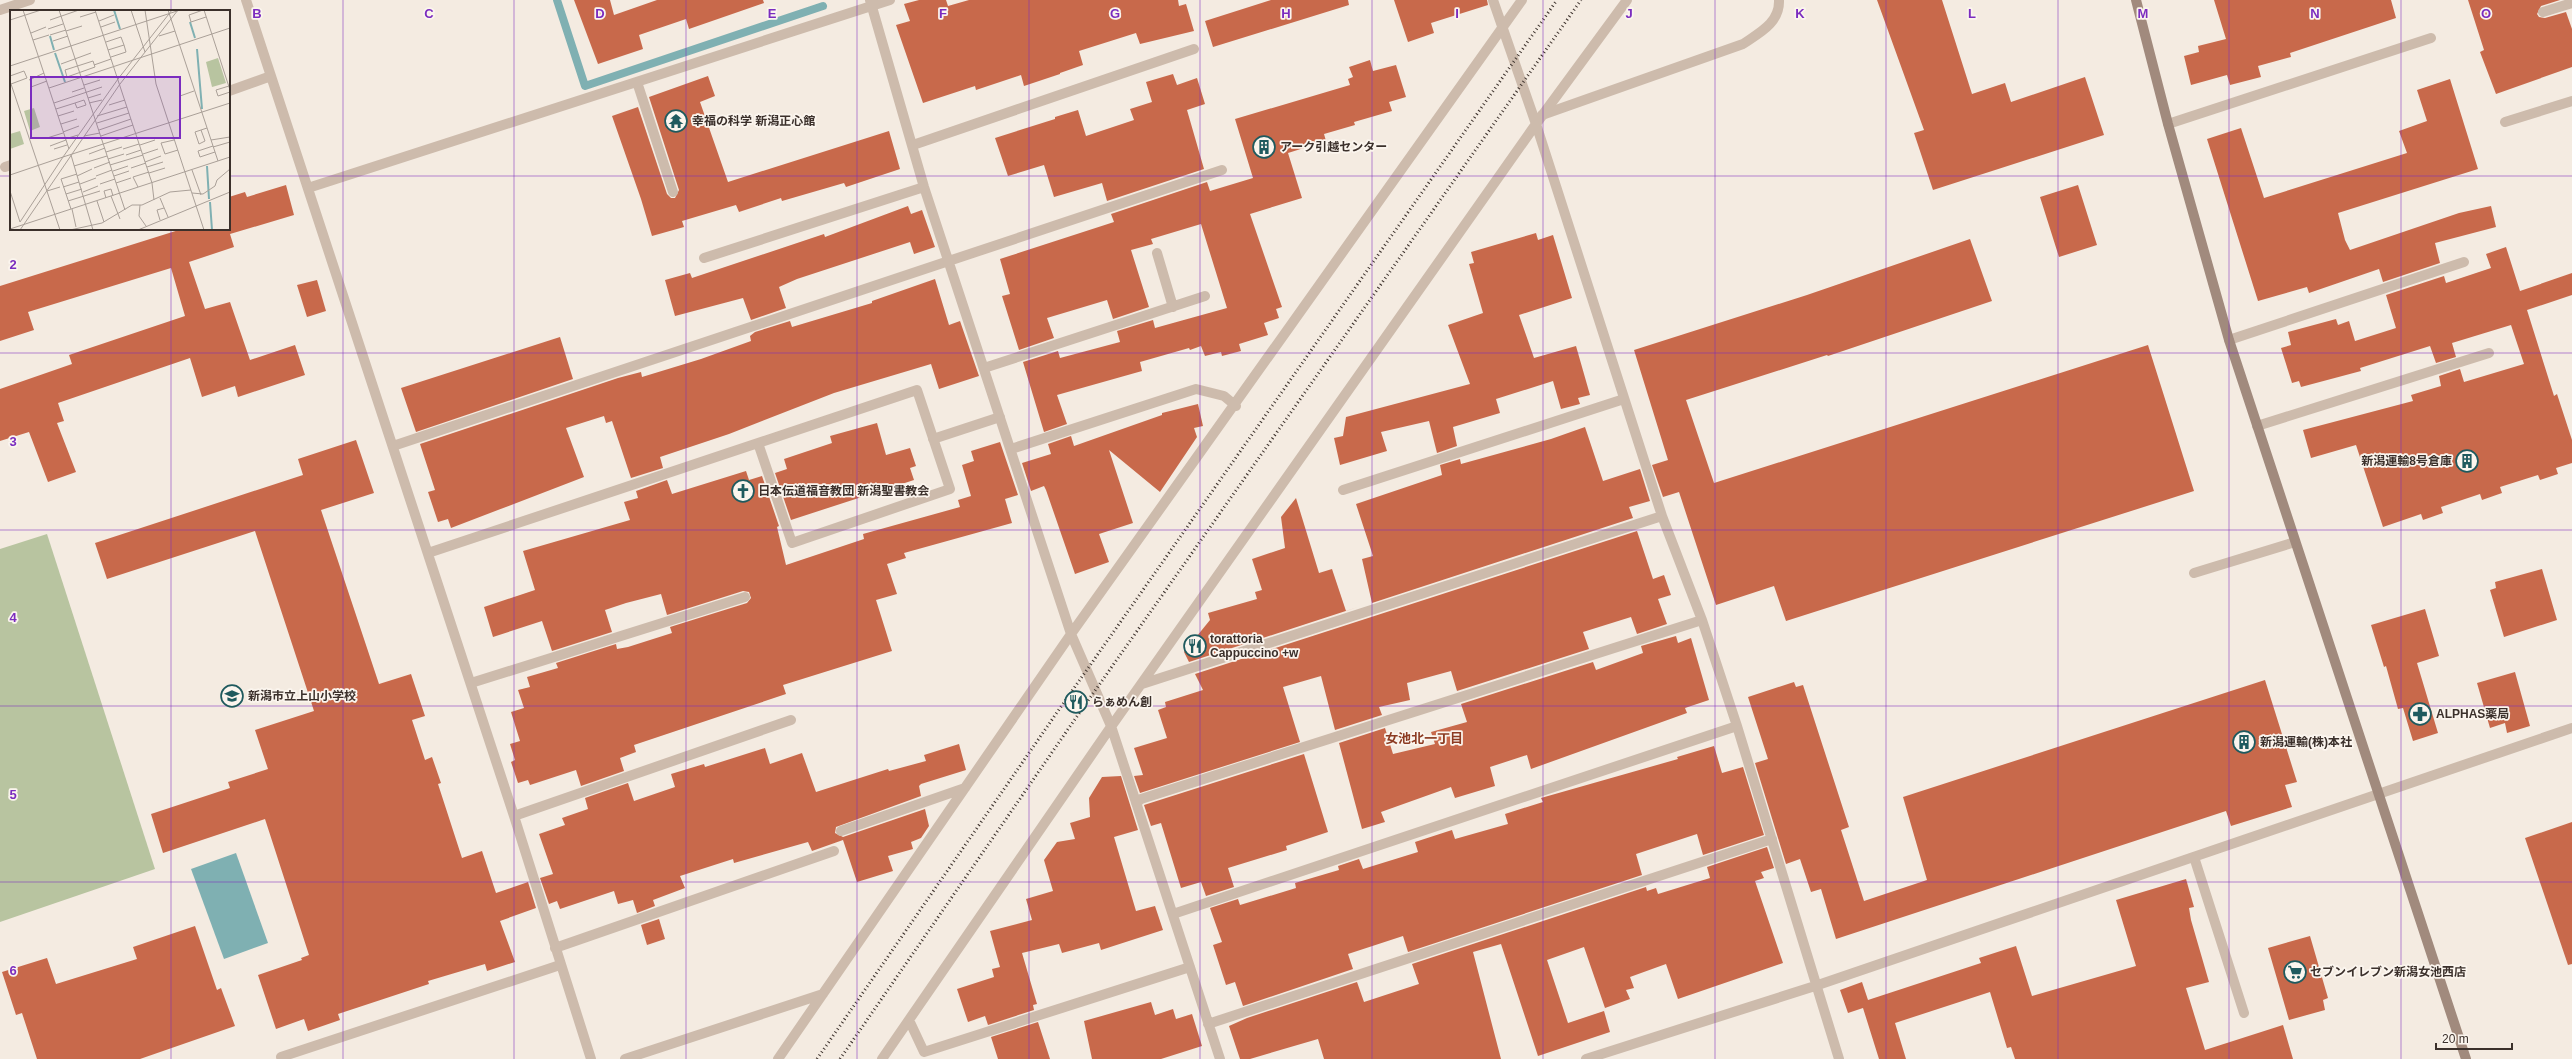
<svg xmlns="http://www.w3.org/2000/svg" width="2572" height="1059" viewBox="0 0 2572 1059" font-family="Helvetica,'Noto Sans JP',sans-serif">
<style>
.green{fill:#b8c4a0}
.water{fill:#7fb0b2}
.lines{fill:none;stroke-linecap:round;stroke-linejoin:round}
.stream{stroke:#7fb0b2;stroke-width:8}
.building{fill:#c8694b}
.lane{stroke:#cdbbac;stroke-width:10}
.street{stroke:#cdbbac;stroke-width:10}
.secondary{stroke:#a18a7d;stroke-width:10}
.rail{stroke:#3b302b;stroke-width:3;stroke-dasharray:1 3;stroke-linecap:butt}
.grid{fill:none;stroke:#7b2cbf;stroke-width:1;stroke-opacity:0.55}
.labels{text-anchor:middle;stroke-width:3.5;stroke-linejoin:round;paint-order:stroke}
.poi-label{font-size:12px;font-weight:bold;fill:#3b302b;stroke:#fbf5ee;text-anchor:start}
.neighbourhood-label{font-size:13px;font-weight:bold;fill:#8c3b22;stroke:#fbf5ee}
.inset-river{fill:none;stroke:#7fb0b2;stroke-width:2}
.inset-road{fill:none;stroke:#aaa098;stroke-width:1}
.view{fill:#7b2cbf;fill-opacity:0.15;stroke:#7b2cbf;stroke-width:2}
.inset-edge{fill:none;stroke:#3b302b;stroke-width:2}
.grid-label{font-size:13px;text-anchor:middle;font-weight:bold;fill:#7b2cbf;stroke:#fbf5ee;stroke-width:3.5;stroke-linejoin:round;paint-order:stroke}
</style>
<rect width="100%" height="100%" fill="#f4ebe1"/>
<path class="green" d="M47,534l108,335 -155,53v-373z"/>
<path class="water" d="M236,853l32,90 -44,16 -33,-90z"/>
<g class="lines">
<path class="stream" d="M557,0l28,86 238,-80"/>
</g>
<path class="building" d="M574,0h36l4,15 43,-15h106l1,3 -75,26 -3,-10 -47,16 4,14 -45,15z
M919,0h27l2,6 21,-6h209l1,6 7,-2 8,27 -54,13 -4,-11 -57,18 4,14 -23,8v1l-36,12 -3,-11 -45,15 -1,-4 -52,17 -27,-78 14,-4 -6,-17z
M1271,0h77l1,5 -136,42 -8,-26z
M1394,0h93l1,5 -57,18 3,10 -26,9z
M1877,0h65l30,94 33,-11 6,19 74,-25 19,58 -171,55 -19,-57 10,-3z
M2214,0h177l5,18 -106,35 1,4 -33,9 3,11 -31,8 -3,-10 -36,10 -7,-29 15,-4 -1,-6 28,-7z
M2468,0h92l-19,6 -4,8 2,3 6,1 21,-6 6,17v38l-76,27 -16,-42 4,-2z
M1370,60l3,11 23,-6 10,32 -17,5 3,9 -38,11 1,3 -31,9 2,7 -38,12 14,45 -52,16 32,93 -6,2 3,9 -15,5 4,12 -29,9 2,7 -19,5 -1,-4 -16,4 -4,-10 -11,4 -1,-2 -49,14 2,9 -85,24 10,29 -23,8 -21,-70 35,-11 2,7 60,-16 -3,-11 36,-11 2,8 72,-20 -26,-84 -50,15 2,5 -22,6 18,57 -36,12 -6,-19 -60,18 7,20 -35,12 -17,-54 8,-2 -10,-35 114,-37 -3,-8 96,-32 3,9 43,-13 -18,-59 115,-34 -2,-6 5,-2 -4,-10z
M1173,74l4,11 20,-7 8,26 -18,6 17,59 -97,32 -5,-18 -48,14 -10,-32 -36,11 -13,-38 60,-19v-2l23,-7 8,26 48,-16 -4,-11 22,-7 -6,-20z
M708,76l7,20 -15,6 28,80 161,-51 11,38 -54,18 -2,-4 -62,18 -1,-3 -42,14 -3,-7 -54,16 2,6 -32,9 -11,-37 -29,-83 26,-9 29,87 4,4h4l4,-8 -30,-93z
M2450,79l28,90 -140,44 7,27 5,10 109,-37 32,-7 5,21 -61,16 5,20 -57,19 -4,-13 -70,24 -2,-6 -49,14 -51,-162 34,-11 23,70 143,-45 -8,-22 28,-10 -10,-31z
M286,185l8,30 -64,19 4,13 -45,15 16,47 25,-7 20,58 45,-15 10,30 -67,22 -3,-11 -33,11 -12,-39 -132,45 6,18 -7,2 19,49 -28,10 -19,-50 -29,9v-52l72,-25 -3,-9 116,-39 -14,-48 -143,44 6,18 -34,11v-55l182,-57h46l1,2v-34l16,-5 2,5z
M2078,185l19,60 -38,12 -19,-60z
M908,206l3,8 11,-4 13,37 -21,7 -4,-12 -113,37 -18,8 7,21 -35,12 -8,-22 -68,18 -10,-36 25,-7 2,5 132,-44 1,3z
M1536,233l2,7 15,-5 19,63 -53,17 15,43 42,-12 14,49 -12,3 2,6 -19,5 -8,-28 -57,18 4,14 -47,14 4,19 -20,7 -8,-32 -48,11 6,19 -47,14 -6,-27 9,-2 3,-19 124,-33 -22,-59 35,-12 -14,-49 5,-1 -3,-11z
M1970,239l22,62 -164,55 -1,-1 -141,45 28,83 434,-138 46,146 -408,130 -12,-35 -58,19 -37,-113 -16,5 -11,-32 16,-5 -34,-110 173,-55z
M2506,247l14,44 52,-18v22l-45,15 27,86 3,-2 15,46v23l-16,5 2,6 -18,6 -2,-5 -38,12 2,6 -20,7 -2,-6 -39,13 2,6 -20,7 -2,-6 -38,13 -27,-82 -45,13 -8,-28 110,-29 -2,-6 30,-9 -2,-10 21,-7 4,13 60,-18 -13,-39 -59,18 4,14 -20,6 -6,-17 -70,22 1,3 -60,16 -2,-6 -7,2 -11,-35 10,-3 -3,-13 48,-13 2,6 11,-4 6,20 41,-13 -10,-33 58,-19 2,7 45,-15 -5,-14z
M935,279l14,46 11,-4 19,55 -40,13 -8,-25 -97,29 -105,41 -69,23 3,11 -32,10 -19,-57 -6,2 -2,-7 -38,12 18,49 -133,51 -3,-9 -10,3 -10,-30 7,-2 -15,-46 198,-66 23,-6 1,5 59,-18 50,-18 -1,-5 5,-4 35,-11 2,6 80,-24v-2z
M317,280l9,31 -19,6 -10,-32z
M560,337l13,42 -157,53 -15,-44z
M1198,404l5,22 -9,2 3,9 -37,55 -51,-42 24,73 -34,11 10,28 -34,12 -29,-84 -2,-4 -13,5 -9,-28 29,-9 -3,-10 23,-8 3,10 88,-31v-2z
M877,423l9,32 24,-7 6,18 -6,2 4,12 -123,40 -16,-47 12,-4 -3,-10 48,-16 -2,-7z
M1585,427l18,54 37,-12 10,32 -21,6 4,11 -261,85 -10,-44 11,-3 -17,-52 86,-29 -2,-10 20,-6 1,5 90,-25z
M356,440l18,53 -53,17 58,174 32,-10 14,42 -13,4 13,40 7,-3 9,26 -3,1 24,74 20,-7 14,42 32,-11 8,26 -36,13 15,41 -28,9 -2,-7 -57,17 1,3 -91,30 2,6 -32,11 -4,-12 -28,10 -18,-54 44,-15 -1,-2 8,-3 -44,-136 -102,34 -12,-39 79,-26 -2,-6 40,-13 -13,-39 59,-19 -59,-180 -148,48 -12,-36 208,-68 -5,-16z
M1000,442l18,53 -13,4 7,24 -108,30 2,5 -19,6 10,30 -21,6 16,51 -109,34 3,9 -152,51 2,7 -16,6 4,13 -43,15 -5,-16 -46,15 -2,-5 -10,3 -7,-21 4,-2 -5,-16 10,-3 -9,-29 13,-4 -6,-18 12,-3 -3,-10 31,-9 -2,-5 60,-19 1,5 11,-2 44,-14 -2,-6 77,-24 4,-5 -2,-6 -6,-1 -76,24 -6,-21 -35,9 -21,7 7,22 -60,19 -10,-30 -49,16 -9,-30 51,-17 -12,-39 107,-31 -6,-18 14,-4 -2,-7 31,-11 5,14 74,-23 3,9 13,-4 17,50 -2,1 9,38 78,-26 -1,-5 97,-27 -2,-7 13,-4 -9,-31 12,-4 -3,-10z
M1296,498l23,75 13,-4 14,42 12,-4 -169,55 -5,-10 26,-32 -2,-7 49,-14 -2,-7 7,-2 -10,-31 33,-11 -4,-31z
M1637,531l16,48 11,-4 7,20 -13,4 9,25 -30,10 -6,-17 -48,15 6,17 -132,42 -6,-20 -44,12 3,17 -31,7 3,8 -47,15 -14,-54 -38,11 17,55 -160,51 -6,-17 9,-1 -9,-27 33,-10 -9,-28 8,-3 -1,-5 38,-12 -8,-16z
M2542,569l15,51 -53,17 -14,-47 6,-2 -1,-6z
M2425,609l14,47 -22,7 21,70 -25,8 -10,-33 -5,1 -12,-43 -2,1 -13,-42z
M1676,636l2,7 13,-5 18,62 -24,8 2,5 -156,56 -4,-14 -37,12 5,19 -40,12 -4,-11 -70,25 4,10 -23,7 -23,-86 46,-15 8,26 42,-10 -4,-12 36,-10 -6,-18 132,-42 3,8 47,-17 -2,-7z
M2515,672l15,54 -23,7 -2,-10 -15,5 -13,-45z
M2265,680l32,102 -12,3 7,22 -61,19 -5,-15 -390,128 -15,-50 -10,3 -11,-33 -14,5 -31,-101 13,-4 -20,-62 46,-15 2,5 7,-2 46,142 -8,3 23,71 63,-21 -24,-83z
M959,744l7,26 -45,14 -2,2 2,10 -85,31 -1,6 8,4 82,-28 4,17 -8,12 -10,4 2,7 -25,7 5,15 -36,11 -14,-42 -31,11 -4,-9 -74,21 -1,-4 -53,17 5,12 -32,12 2,6 -18,7 -4,-13 -15,4 -4,-13 -54,18 -3,-8 -8,3 -9,-26 13,-4 -14,-40 26,-9 -3,-7 26,-9 -3,-11 43,-15 6,18 41,-14 -4,-13 33,-10 1,3 60,-19 5,16 32,-11 14,39 72,-23 1,2 37,-10 -2,-6z
M1714,746l8,27 21,-6 21,68 -61,20 -6,-21 -61,20 6,21 -234,77 -5,-16 -55,18 5,15 -110,37 -8,-24 -9,3 -13,-40 9,-3 -12,-34 28,-9 2,6 56,-17 -1,-5 44,-13 -1,-4 21,-7 4,10 55,-17 -3,-10 37,-12 3,9 53,-15 -3,-10 38,-12 -2,-4 137,-39 -1,-2z
M1304,754l24,78 -42,14 1,4 -59,18 6,19 -28,9 -5,-14 -20,6 -20,-65 -10,3 -7,-21z
M1121,776l17,54 -24,7 22,74 19,-5 8,24 -62,20 -2,-7 -37,10 -3,-9 -37,9 15,51 -4,1 1,5 -46,15 -3,-9 -17,6 -11,-33 37,-12 -2,-8 8,-2 -10,-36 42,-11 -6,-21 27,-8 -9,-31 13,-18 18,-3 -5,-16 20,-6 -1,-19 13,-21z
M2572,822v142l-4,1 -43,-127z
M1767,847l7,21 -13,4 3,6 -9,3 28,82 -105,36 -12,-35 -36,13 4,11 -8,2 4,9 -25,9 -21,-61 -37,13 21,63 36,-12 6,21 -72,24 -37,-112 -28,8 28,107h-177l-6,-20 -68,20h-10l-11,-33 18,-8 110,-36 7,20 55,-18 -7,-20 234,-77 1,4 9,-3 2,6 52,-16 -3,-11z
M2186,879l8,28 -5,1 2,12 18,62 -23,6 19,62 78,-25 10,34h-278l-4,-12 -4,1 -17,-56 -95,31 11,36h-27l-16,-51 -15,5 -8,-23 22,-8 6,18 113,-37 -2,-5 37,-12 16,50 104,-30 -20,-66z
M659,919l6,20 -18,6 -6,-20z
M195,926l22,64 4,-2 14,38 -95,33h-103l-15,-46 -6,2 -14,-43 45,-14 9,26 81,-25 -4,-12z
M2310,936l18,62 -5,2 2,10 -36,10 -21,-72z
M1151,1002l4,13 18,-6 3,10 16,-5 10,32 -41,13h-69l-8,-38z
M1038,1022l12,37h-52l-7,-22z"/>
<g class="lines">
<path class="lane" d="M2543,12l29,-9
M1542,115l201,-71c16,-11 37,-21 36,-44
M2505,122l67,-21
M2168,124l263,-86
M2229,340l235,-78
M2257,426l232,-73
M2194,573l101,-31"/>
<path class="street" d="M246,0l268,816 77,243
M870,0l54,187 147,447 40,92 109,333
M1493,0l43,124 126,392 40,104 35,106 102,333
M0,10l30,-10
M637,82l36,110
M229,91l42,-15
M913,145l281,-96
M5,167l6,-2
M308,188l582,-188
M1157,253l16,54
M704,258l220,-71
M984,368l221,-72
M933,439l67,-22
M393,446l829,-276
M1011,449l185,-60 28,7 12,10
M1343,490l281,-91
M428,553l489,-163 33,99 -158,54 -34,-100
M471,683l274,-86
M1142,684l520,-168
M1136,803l5,-4 561,-179
M514,816l277,-96
M841,831l124,-43
M2194,857l50,156
M1173,914l564,-188
M555,948l279,-97
M909,1020l15,32 266,-85
M1208,1024l564,-185
M281,1057l279,-92
M625,1059l198,-65
M778,1059l293,-425 451,-634
M882,1059l226,-328 428,-607 91,-124
M1586,1059l229,-73 757,-258"/>
<path class="secondary" d="M2136,0l32,124 61,216 237,719"/>
<path class="rail" d="M817,1059l241,-348 499,-711
M840,1059l233,-337 508,-722"/>
</g>
<path class="grid" d="M171,0v11M343,0v1059M514,0v1059M686,0v1059M857,0v1059M1029,0v1059M1200,0v1059M1372,0v1059M1543,0v1059M1715,0v1059M1886,0v1059M2058,0v1059M2229,0v1059M2401,0v1059M0,176h11M229,176h2343M171,229v830M0,353h2572M0,530h2572M0,706h2572M0,882h2572"/>
<defs>
<g id="temple-ring" transform="scale(1.15)"><circle r="9.5" fill="#fbf5ee" stroke="#1f5a5e" stroke-width="1.5"/><path d="M0-6L5-2H3V0L6.5 2.5H4V6H1.5V3h-3V6H-4V2.5H-6.5L-3 0V-2H-5Z" fill="#1f5a5e"/></g>
<g id="building-ring" transform="scale(1.15)"><circle r="9.5" fill="#fbf5ee" stroke="#1f5a5e" stroke-width="1.5"/><path d="M-4-6H4V6H1V3H-1V6H-4ZM-2.5-4.3h1.7v1.8h-1.7ZM.8-4.3h1.7v1.8H.8ZM-2.5-1h1.7V.8h-1.7ZM.8-1h1.7V.8H.8Z" fill="#1f5a5e"/></g>
<g id="church-ring" transform="scale(1.15)"><circle r="9.5" fill="#fbf5ee" stroke="#1f5a5e" stroke-width="1.5"/><path d="M-1.2-6h2.4v3.5h3.3v2.4h-3.3V6h-2.4V-.1h-3.3v-2.4h3.3Z" fill="#1f5a5e"/></g>
<g id="restaurant-ring" transform="scale(1.15)"><circle r="9.5" fill="#fbf5ee" stroke="#1f5a5e" stroke-width="1.5"/><path d="M-5-6h1v4h1v-4h1v4h1v-4h1v5L-1.5 .5V6h-2V.5L-5-1ZM5-6V6H3V1.5H1.5Q1.5-4 5-6Z" fill="#1f5a5e"/></g>
<g id="school-ring" transform="scale(1.15)"><circle r="9.5" fill="#fbf5ee" stroke="#1f5a5e" stroke-width="1.5"/><path d="M0-5L7-2L0 1L-7-2ZM-4 1L0 2.5L4 1V4Q0 6-4 4Z" fill="#1f5a5e"/></g>
<g id="pharmacy-ring" transform="scale(1.15)"><circle r="9.5" fill="#fbf5ee" stroke="#1f5a5e" stroke-width="1.5"/><path d="M-2-6h4v4h4v4h-4v4h-4v-4h-4v-4h4Z" fill="#1f5a5e"/></g>
<g id="supermarket-ring" transform="scale(1.15)"><circle r="9.5" fill="#fbf5ee" stroke="#1f5a5e" stroke-width="1.5"/><path d="M-6-5.5h2.5l.6 2H6L4.5 2H-2.5L-4.4-4H-6ZM-1.5 3.2a1.3 1.3 0 1 0 .1 0ZM3 3.2a1.3 1.3 0 1 0 .1 0Z" fill="#1f5a5e"/></g>
</defs>
<g fill-rule="evenodd">
<use href="#temple-ring" x="676" y="121"/>
<use href="#building-ring" x="1264" y="147"/>
<use href="#building-ring" x="2467" y="461"/>
<use href="#church-ring" x="743" y="491"/>
<use href="#restaurant-ring" x="1195" y="646"/>
<use href="#school-ring" x="232" y="696"/>
<use href="#restaurant-ring" x="1076" y="702"/>
<use href="#pharmacy-ring" x="2420" y="714"/>
<use href="#building-ring" x="2244" y="742"/>
<use href="#supermarket-ring" x="2295" y="972"/>
</g>
<g class="labels">
<g class="poi-label">
<text x="692" y="125">幸福の科学 新潟正心館</text>
<text x="1280" y="151">アーク引越センター</text>
<text x="2452" y="465" text-anchor="end">新潟運輸8号倉庫</text>
<text x="758" y="495">日本伝道福音教団 新潟聖書教会</text>
<text x="1210" y="643">torattoria<tspan x="1210" dy="14">Cappuccino +w</tspan></text>
<text x="248" y="700">新潟市立上山小学校</text>
<text x="1092" y="706">らぁめん創</text>
<text x="2436" y="718">ALPHAS薬局</text>
<text x="2260" y="746">新潟運輸(株)本社</text>
<text x="2310" y="976">セブンイレブン新潟女池西店</text>
</g>
<g class="neighbourhood-label">
<text x="1424" y="743">女池北一丁目</text>
</g>
</g>
<g transform="translate(10 10)">
<rect width="220" height="220" fill="#f4ebe1"/>
<path d="M208,48l8,25 -14,4 -6,-25zM24,98l6,19 -10,4 -6,-20zM10,121l4,13 -14,5v-15z" fill="#b8c4a0"/>
<path class="inset-river" d="M104,0l6,19M180,12l5,16M40,26l4,14M187,39l5,60M45,43l10,29M197,156l2,33M200,192l2,28"/>
<path class="inset-road" d="M13,0l46,139M49,0l66,200M85,0l16,49M121,0l14,42M135,0l11,74 48,146M158,0l50,151M193,0l-14,5 2,7 15,-5M194,0l26,80M70,7l16,-5M0,10l31,-10M40,10l29,-10M89,11l15,-6M91,17l14,-5M38,19l15,-5M56,21l16,-5M21,23l15,-6M40,25l16,-5M149,26l16,-5M23,30l16,-5M43,31l15,-5M96,32l15,-5 3,8 -16,5M101,47l15,-5 -2,-7M83,51l2,6 -28,10 -2,-7zM51,54l30,-11M84,55l17,-6 41,124 2,17M0,56l170,-56M0,66l14,-5 3,7 -16,6M19,70l15,-7M0,71l50,149M74,75l16,-5M219,76l-13,4 2,6 12,-4M21,77l16,-6M39,78l181,-60M62,82l12,-4M170,86l14,-5M78,88l13,-4M44,93l48,-16M79,93l13,-3M99,95l16,-5M46,99l19,-6 9,-3 2,5 -9,3 -2,-5M48,106l16,-5M87,106l30,-9M87,113l32,-10M51,114l16,-5M89,120l32,-11M191,120l4,11 -6,3 -4,-12 12,-4M53,122l16,-6M74,126l16,-3M91,126l32,-11M37,128l16,-5M55,129l13,-4M164,130l-13,3 4,11 13,-4M201,130l19,-3M130,135l15,-5M40,136l16,-6M203,136l-15,5 2,6 15,-5M203,137l17,-5M44,139l13,-4M113,139l16,-5M96,142l16,-5M79,144l16,-6M133,144l15,-5M61,145l22,75M116,145l15,-5M98,149l16,-5M135,152l16,-6M100,155l33,-10M64,156l33,-10M137,157l16,-5M84,158l16,-6M121,158l15,-5M182,160l9,25M103,161l15,-5M139,163l16,-5M0,165l53,-18 55,-78 54,-69M67,166l15,-7M86,166l16,-6M104,166l15,-5M106,173l15,-5M70,174l16,-6M90,174l15,-5M53,177l16,-5M128,177l-5,-10 16,-5M0,181l10,31M37,181l13,-4M73,182l15,-6M182,183l11,1 12,-8 2,-6 13,-11M56,184l16,-5M101,186l9,23M96,188l-2,-7 7,-2 2,7M150,188l8,19M58,191l32,-10M87,191l7,21M130,195l-1,11 7,10M61,199l-10,-30 16,-5M62,199l4,18M150,210l-3,-10 7,-2M10,212l43,-65 167,-54M0,219l220,-72M10,220l100,-146 58,-74M60,220l32,-7 30,-18h10l28,-13 21,-2M128,220l92,-38"/>
<path class="view" d="M21,67h149v61h-149z"/>
<rect width="220" height="220" class="inset-edge"/>
</g>
<g class="grid-label">
<text x="257" y="18">B</text>
<text x="429" y="18">C</text>
<text x="600" y="18">D</text>
<text x="772" y="18">E</text>
<text x="943" y="18">F</text>
<text x="1115" y="18">G</text>
<text x="1286" y="18">H</text>
<text x="1457" y="18">I</text>
<text x="1629" y="18">J</text>
<text x="1800" y="18">K</text>
<text x="1972" y="18">L</text>
<text x="2143" y="18">M</text>
<text x="2315" y="18">N</text>
<text x="2486" y="18">O</text>
<text x="13" y="269">2</text>
<text x="13" y="446">3</text>
<text x="13" y="622">4</text>
<text x="13" y="799">5</text>
<text x="13" y="975">6</text>
</g>
<path d="M2436 1043v6h76v-6" fill="none" stroke="#3b302b" stroke-width="2"/>
<text x="2442" y="1043" font-size="12" fill="#3b302b" stroke="#fbf5ee" stroke-width="3" paint-order="stroke">20 m</text>
</svg>
